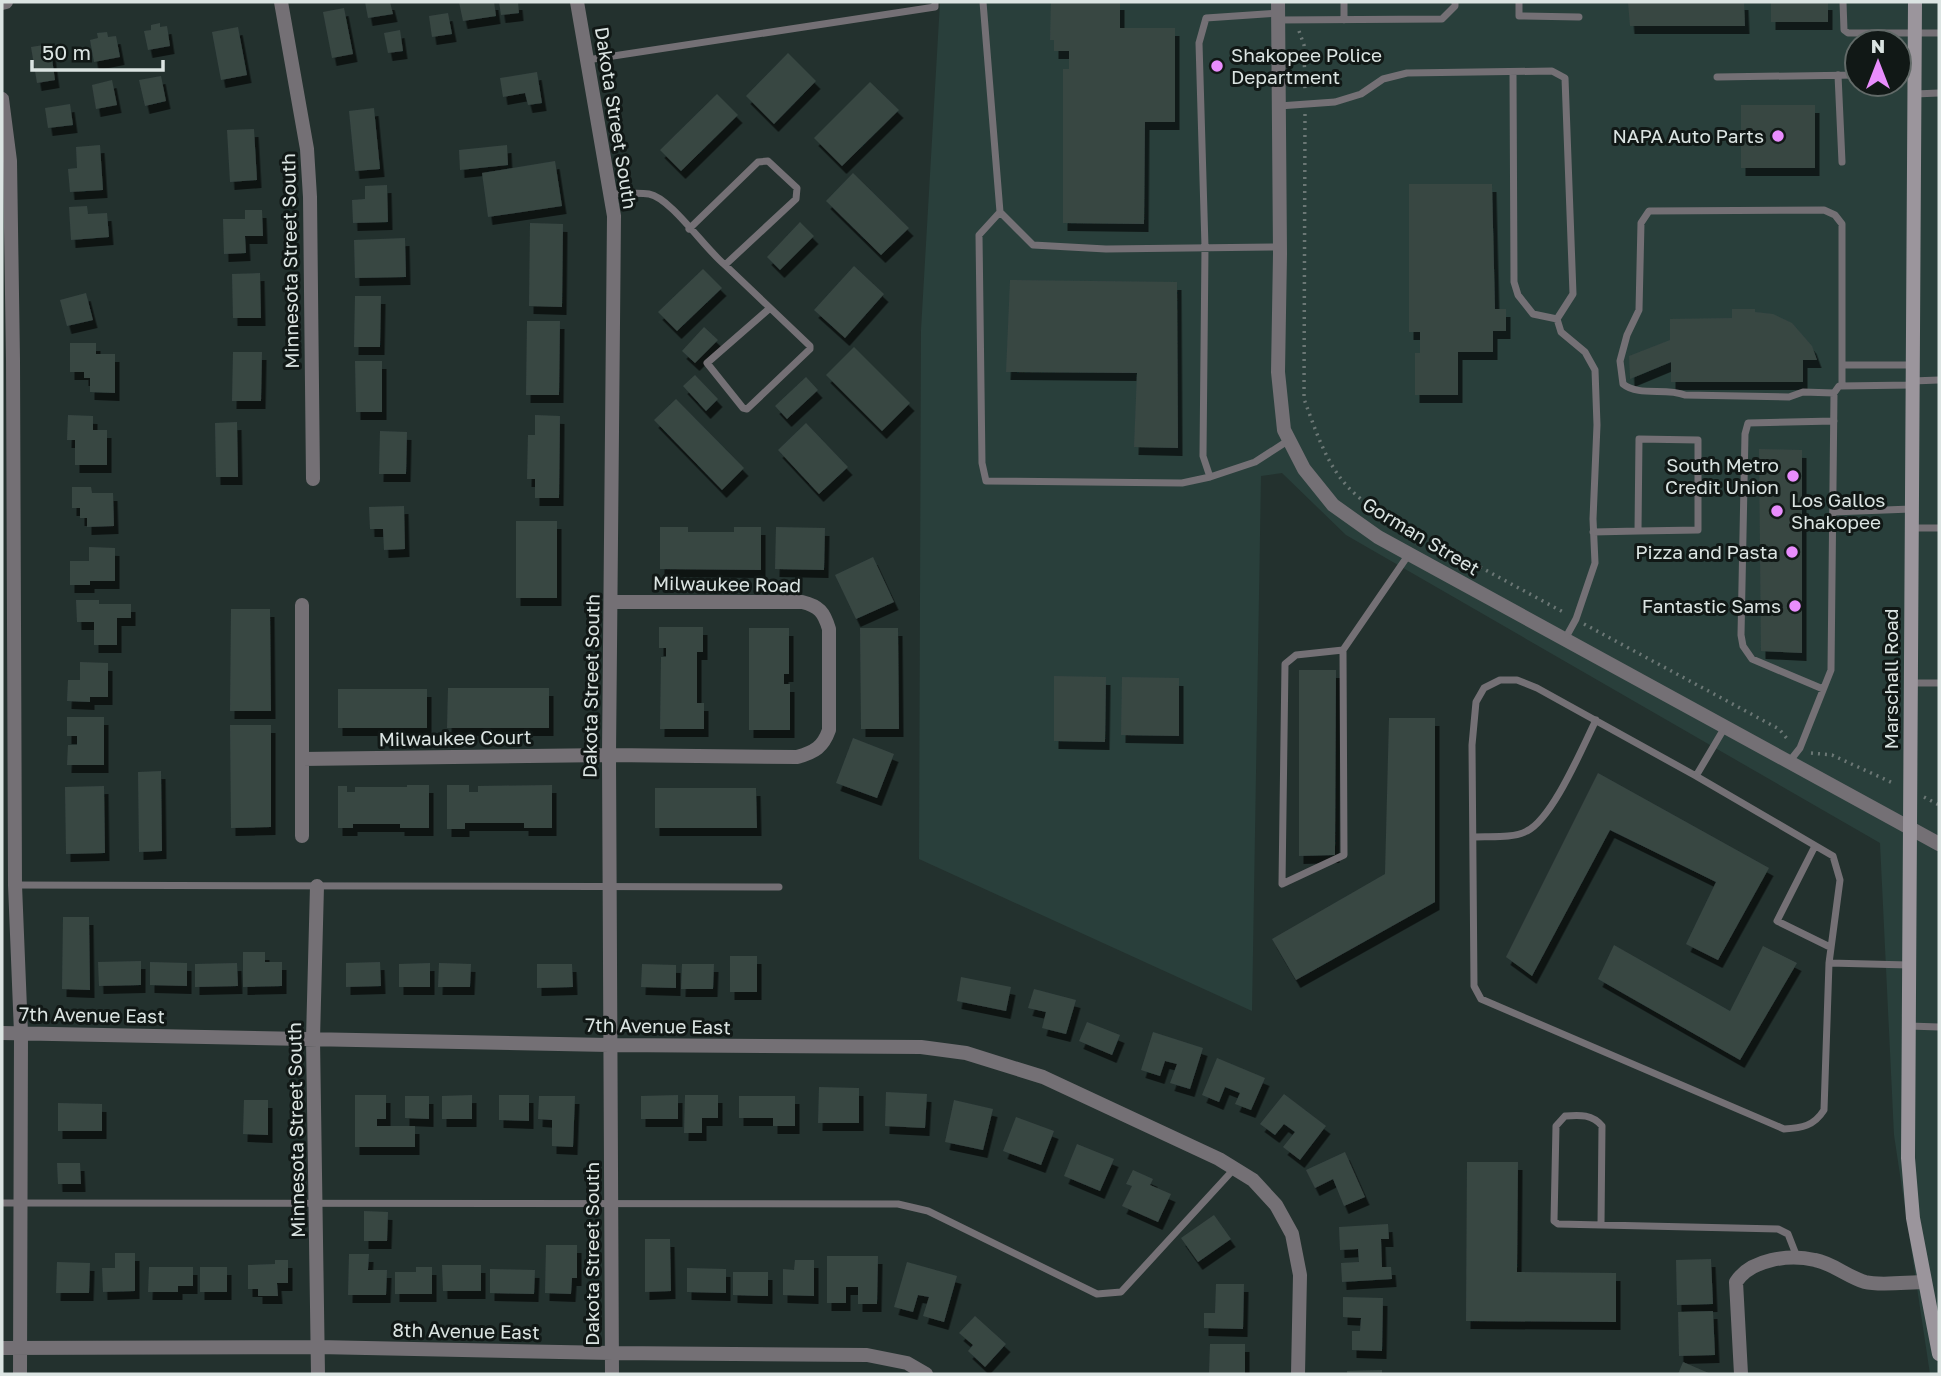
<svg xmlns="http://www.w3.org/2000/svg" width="1941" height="1376" viewBox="0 0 1941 1376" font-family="'Golos Text',sans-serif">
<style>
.built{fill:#293f3b;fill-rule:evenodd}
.building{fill:#384643;filter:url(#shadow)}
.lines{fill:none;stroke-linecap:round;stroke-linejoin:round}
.path{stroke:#6b7775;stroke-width:3.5;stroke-dasharray:2 5;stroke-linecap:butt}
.service{stroke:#747075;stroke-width:7}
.minor{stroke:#747075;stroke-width:14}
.tertiary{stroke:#747075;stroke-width:14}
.secondary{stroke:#9b959c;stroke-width:14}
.poi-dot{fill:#e98dfd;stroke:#111816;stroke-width:2.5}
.labels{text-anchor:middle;stroke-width:6;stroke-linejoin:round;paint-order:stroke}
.poi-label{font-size:19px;fill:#dbe4e2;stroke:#111816;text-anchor:end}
.street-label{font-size:19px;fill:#dbe4e2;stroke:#111816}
</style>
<defs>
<filter id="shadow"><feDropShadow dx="4.5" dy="8" stdDeviation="0" flood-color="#0009"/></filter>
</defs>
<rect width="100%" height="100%" fill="#23312e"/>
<path class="built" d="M940,2h999v1372h-9l-36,-239 -14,-292 -534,-308 -64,-62 -21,3 -9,535 -333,-152 2,-529zM1857,42h42v42h-42z"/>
<path class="building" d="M365,2h25l3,12 -25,4z
M459,2h35l2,14 -33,5z
M499,2h19l1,11 -18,2z
M1051,2h69v26h55v94h-30l-1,102 -81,-1v-154h6v-18h-15v-11h-4z
M1628,2h116l1,24h-115z
M1771,2h57v20h-57z
M344,8l9,46 -21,4 -9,-46z
M448,13l4,21 -20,3 -3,-21z
M160,23v4l7,-1 3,20 -22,4 -4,-19 7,-1v-5z
M238,27l9,48 -26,5 -9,-48z
M400,30l3,21 -15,2 -4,-20z
M107,32l1,5 8,-1 4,21 -26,5 -4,-22 8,-2 -1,-5z
M50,44l5,36 -18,3 -6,-36z
M788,53l28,28 -42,43 -28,-28z
M537,72l5,31 -14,2 -3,-12 -22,4 -3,-19z
M161,76l5,25 -21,5 -6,-26z
M112,80l5,25 -21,4 -4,-24z
M870,82l29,28 -57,56 -28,-28z
M717,94l21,21 -57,56 -21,-21z
M70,104l3,21 -25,3 -3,-20z
M1741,105h74v63h-74z
M374,108l6,61 -25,2 -6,-60z
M254,129l3,51 -27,2 -3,-52z
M100,145l3,45 -33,2 -2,-23 9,-1 -1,-21z
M507,145l1,20 -48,5 -1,-20z
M555,161l7,45 -74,11 -6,-44z
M853,173l56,55 -28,27 -55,-54z
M1409,184h83l3,125h11v22h-13v21h-35v43h-43v-42h5v-21h-11z
M387,185l1,37 -35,1 -1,-23 13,-1v-13z
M87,206l1,8 19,-1 2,24 -38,3 -2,-33z
M245,210h17l1,26h-18l1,17 -22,1 -1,-35h22z
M800,222l14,14 -34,34 -13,-13z
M530,223l33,1 -1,83 -33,-1z
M405,238l1,39 -51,1 -1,-38z
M854,266l30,28 -39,44 -31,-28z
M703,269l19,19 -45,43 -19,-19z
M260,273l1,45h-28l-1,-44z
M1010,280l167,2 1,166 -44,-1 3,-74 -131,-1z
M86,293l7,27 -26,6 -7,-26z
M355,296h26l-1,51h-26z
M1732,309h23v3l18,2 19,9 20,23 5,14h-14v22h-132v-20l-41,17 -1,-23 41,-16v-21l62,-1z
M527,321h33l-1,74h-33z
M704,327l14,13 -23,23 -13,-12z
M70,343h26v11h19v39l-25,-1v-14h-6v-6h-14z
M854,347l56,56 -28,28 -56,-56z
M233,352h29l-1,49h-29z
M355,361h27v51h-26z
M695,375l23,24 -12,12 -23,-25z
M806,377l12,13 -31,29 -12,-13z
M676,399l68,69 -22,22 -68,-70z
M68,415l25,1v14h14v35h-32v-25h-8z
M535,415l25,1 -1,82h-24v-19h-8l1,-44h7z
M237,422l1,55h-22l-1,-54z
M806,423l42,44 -29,27 -41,-44z
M380,431l27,1 -1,42h-27z
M1759,449l43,1v203l-41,-2z
M72,487h19l1,6h21l1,33 -27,1v-9h-7v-10h-8z
M404,506l1,43 -21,1 -1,-21h-13l-1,-22z
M516,521h41v77h-41z
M660,527h28v5h46v-5h27v43l-101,-1z
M776,527l49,1 -1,42 -49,-1z
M89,547l26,1v33h-25v4h-20v-24h19z
M873,557l21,45 -38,17 -21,-44z
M76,600h23v4h32v14h-14v27h-23v-23h-17z
M231,609h39l1,102h-41z
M659,627h44v25h-6v51h7v26h-44l1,-72h5v-9h-7z
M749,628h40v46h-5v10h6v46h-41z
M860,628h38l1,101h-38z
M80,662l28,1v34h-18v5l-23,-1 1,-21h12z
M1299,670h37l-1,185 -36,1z
M1054,676l52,1 -1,65 -51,-1z
M1122,677l57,1v58l-58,-1z
M448,688h101v40h-102z
M338,689h89v39h-89z
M67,717h37v48h-37l1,-20h9v-9h-10z
M1389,718h46v184l-139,78 -24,-41 113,-65z
M230,725h41v102l-40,1z
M853,738l41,16 -17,44 -41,-15z
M161,771l1,80 -23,1 -1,-80z
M1598,773l171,95 -51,92 -32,-16 30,-62 -106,-52 -78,146 -26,-19z
M407,785h22v43h-29v-4h-47v4h-15v-42h9v6h8v-5h52z
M447,785h22v7h9v-6l74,-1v43h-28v-5h-59v6h-18z
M104,786l1,67 -39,1 -1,-67z
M655,788h101l1,40h-102z
M63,917h26l1,73 -28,-1z
M1614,945l116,66 33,-65 34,17 -57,97 -142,-81z
M243,952h22v10h17v24l-39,1z
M730,956h27v36h-27z
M141,961v24l-42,1 -1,-24z
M150,962l37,1v23l-37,-1z
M380,962l1,24 -35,1v-24z
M237,963l1,23 -43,1v-23z
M430,963v24h-31v-23z
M439,963l32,1 -1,23h-32z
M537,964h35l1,23 -36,1z
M642,964l34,1v23l-35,-1z
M682,964h32l-1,25h-32z
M961,977l50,10 -5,24 -49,-10z
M1034,989l42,11 -10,34 -24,-6 4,-16 -18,-4z
M1087,1022l33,13 -8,20 -33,-14z
M1153,1032l50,16 -13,41 -20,-6 7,-19 -12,-3 -5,15 -19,-6z
M1217,1058l48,20 -14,32 -16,-6 5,-11 -15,-6 -6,15 -17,-7z
M819,1087l40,1v35h-41z
M886,1092l41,2 -2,34 -40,-2z
M1284,1094l42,32 -26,34 -17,-13 12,-15 -11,-8 -9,11 -15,-11z
M355,1095h31v24h-9v7h38v21h-60z
M472,1095v24h-30v-23z
M499,1095h30v26l-30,-1z
M678,1095v24h-37v-23z
M685,1095h33v23h-16v15h-18z
M405,1096h24v23l-24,-1z
M539,1096h36l-2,51 -21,-1v-26l-14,-1z
M739,1096h56v30h-22v-8h-34z
M244,1100h24v35l-25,-1z
M954,1100l39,9 -10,41 -38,-8z
M58,1103l44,1v27h-44z
M1016,1117l38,14 -13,34 -38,-14z
M1077,1144l37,15 -14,32 -36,-15z
M1345,1152l20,45 -21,9 -11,-27 -18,9 -9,-18z
M1467,1162h51l-1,110 99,1v49l-150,-1z
M57,1163h23l1,21h-23z
M1133,1170l20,9 -3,6 21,9 -13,28 -36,-16 10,-20 -6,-2z
M364,1211l24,1 -1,29h-23z
M1214,1215l17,24 -33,23 -17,-24z
M1388,1224l1,15h-8l1,28h9l1,12 -50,3 -1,-19 18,-1 -1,-13 -18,1 -1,-23z
M645,1239h25l1,52 -26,1z
M546,1245h31v33h-5l-1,16 -26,-1z
M115,1253h20v38l-32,1 -1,-24h13z
M349,1254h20l-1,16h19l-1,25h-38z
M827,1256h51l-1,48h-19v-17h-12v16h-19z
M1711,1259l2,45 -36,1 -1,-45z
M275,1260h13v23h-11l1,13h-20v-7h-10v-24l27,-1z
M795,1260h19v36l-31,-1v-26l11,1z
M57,1262l33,1 -1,30h-33z
M907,1262l50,14 -13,46 -21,-6 6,-19 -11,-2 -5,17 -19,-5z
M442,1265h39v26h-38z
M149,1267h44v19h-15v6h-30z
M200,1267h27v25h-27z
M416,1267h16v27h-37v-22h21z
M687,1268l39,1v24l-39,-1z
M490,1269l45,1 -1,24 -44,-1z
M733,1272h35v24l-35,-1z
M1216,1284h28l-1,45 -39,-1v-15h11z
M1343,1297l40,1 -1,53 -30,-1v-19h8l1,-13 -18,-1z
M1713,1311l2,44 -36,1 -1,-44z
M975,1316l31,28 -21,23 -17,-16 5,-6 -14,-12z
M1210,1344h35v30l-36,-1z
M1683,1362l28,12h-33z
M1382,1370v4h-35v-3z"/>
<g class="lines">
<path class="path" d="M1299,31l5,14 1,47
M1305,114l-1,285c12,32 23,69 49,93 8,8 18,14 27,21l185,100
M1584,624l195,105 10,12
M1811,753l21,2 63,29
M1924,797l15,8"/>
<path class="service" d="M983,2l17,210 33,33 73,4 174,-2
M1519,2v14l60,1
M1843,2l1,28 4,3h91
M1278,13l-72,5 -7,25 6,204 -2,209 7,21 45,-15 34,-22
M1278,20l164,-1 13,-13v-4
M1344,20v-18
M587,60l348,-53v-5
M1513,72l1,210 4,13 15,19 24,5
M1899,74h15
M1838,75l4,87
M1717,77l140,-2
M1915,94l24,-1
M1279,106l56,-4 26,-8 22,-15 24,-6 145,-2 13,7 8,216 -16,25 4,13 24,20 10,18 2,55 -4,94 2,44 -19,56 -11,20
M611,194c12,0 26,-2 38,0 22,4 56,55 76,71l71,-66 1,-11 -29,-27 -10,1 -69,67
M1000,212l-21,23 3,228 4,18 196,2 28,-6
M725,265l85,81v3l-63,60 -4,-1 -36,-45 63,-55
M1912,381l27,-1
M1912,385l-73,1 -5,7 -31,-1 -14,5 -104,-2c-19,-8 -46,2 -62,-11l-3,-23 7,-26 12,-25 2,-87 8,-12 175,-1 11,5 7,9v141h70
M1842,386v-21
M1833,512l78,-3
M1912,528h27
M1593,532l45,-1 1,-92 59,1v90l-60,1
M1343,650l1,205 -62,29 3,-220 11,-9 47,-5 66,-96
M1911,683h28
M1823,689l-71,-30 -9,-13 -2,-11 4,-201 3,-11 86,-2
M1789,762l11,-14 31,-78 3,-277
M1696,776l137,80 7,24 -11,83 -5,147c-10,16 -22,18 -40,19l-303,-130 -7,-13 -2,-241 4,-43 8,-14 16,-8h17l20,8 159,88 29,-49
M1473,837c16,-1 39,2 54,-6 26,-13 55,-83 69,-111
M1815,846l-38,75 53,26
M15,885l764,2
M1829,963l80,2
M1909,1026l30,1
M2,1203l896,1 30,7 169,83 24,-2 113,-123
M1601,1224l1,-98c-10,-12 -22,-11 -37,-10l-9,10 -2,95 4,3 220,5 10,5 9,23"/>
<path class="minor" d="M281,2l26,147 3,48 3,282
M577,2l37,214 -5,539 3,619
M2,99l8,62 3,199 2,525 6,148 -1,341
M302,605v231
M302,759l307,-4 188,2c18,-5 26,-10 32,-27v-101c-5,-17 -10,-23 -27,-27h-191
M317,886l-4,153 5,335
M2,1033l607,12 312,2 45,6 77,24 176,82 34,21 23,25 16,29 8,41 -2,99
M2,1348l316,-1 294,6 255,2 40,8 19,11
M1741,1374l-5,-92c15,-23 53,-28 79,-22 17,3 33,17 50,22 15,4 43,0 60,0"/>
<path class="tertiary" d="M1278,2l2,252 -2,118 6,58 20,39 29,36 45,32 561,307
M2,3l4,-1"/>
<path class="secondary" d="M1915,2l-7,1156 5,60 26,136"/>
</g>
<g class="poi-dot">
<circle cx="1217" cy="66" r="7"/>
<circle cx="1778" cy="136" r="7"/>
<circle cx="1793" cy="476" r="7"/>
<circle cx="1777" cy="511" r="7"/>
<circle cx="1792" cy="552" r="7"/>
<circle cx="1795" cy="606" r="7"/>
</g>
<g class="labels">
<g class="poi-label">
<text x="1231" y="62" text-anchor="start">Shakopee Police<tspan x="1231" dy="22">Department</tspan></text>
<text x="1764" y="143">NAPA Auto Parts</text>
<text x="1779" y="472">South Metro<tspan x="1779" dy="22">Credit Union</tspan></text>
<text x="1791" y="507" text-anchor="start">Los Gallos<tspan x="1791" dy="22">Shakopee</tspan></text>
<text x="1778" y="559">Pizza and Pasta</text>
<text x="1781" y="613">Fantastic Sams</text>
</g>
<g class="street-label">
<text transform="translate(616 118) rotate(81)" y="7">Dakota Street South</text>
<text transform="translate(290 261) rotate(-91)" y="7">Minnesota Street South</text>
<text transform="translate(1421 536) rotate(31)" y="7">Gorman Street</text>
<text transform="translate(727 584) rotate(1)" y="7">Milwaukee Road</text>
<text transform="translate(1891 679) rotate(-90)" y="7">Marschall Road</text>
<text transform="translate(591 686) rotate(-89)" y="7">Dakota Street South</text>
<text transform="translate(455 738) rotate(-1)" y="7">Milwaukee Court</text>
<text transform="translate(92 1015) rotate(1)" y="7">7th Avenue East</text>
<text transform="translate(658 1026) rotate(1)" y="7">7th Avenue East</text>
<text transform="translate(296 1130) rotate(-91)" y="7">Minnesota Street South</text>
<text transform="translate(592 1254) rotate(-90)" y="7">Dakota Street South</text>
<text transform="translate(466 1331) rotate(1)" y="7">8th Avenue East</text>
</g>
</g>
<rect width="1941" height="1376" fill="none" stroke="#dbe4e2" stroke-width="7"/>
<g transform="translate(1878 63)"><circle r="33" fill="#111816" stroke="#626a68" stroke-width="2"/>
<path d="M0-5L12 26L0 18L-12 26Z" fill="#e98dfd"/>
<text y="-10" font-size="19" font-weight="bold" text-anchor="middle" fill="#dbe4e2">N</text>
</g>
<path d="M32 60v10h131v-10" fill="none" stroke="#dbe4e2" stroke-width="3.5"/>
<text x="42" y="60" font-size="21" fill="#dbe4e2" stroke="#111816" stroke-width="5" paint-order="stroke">50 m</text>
</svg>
